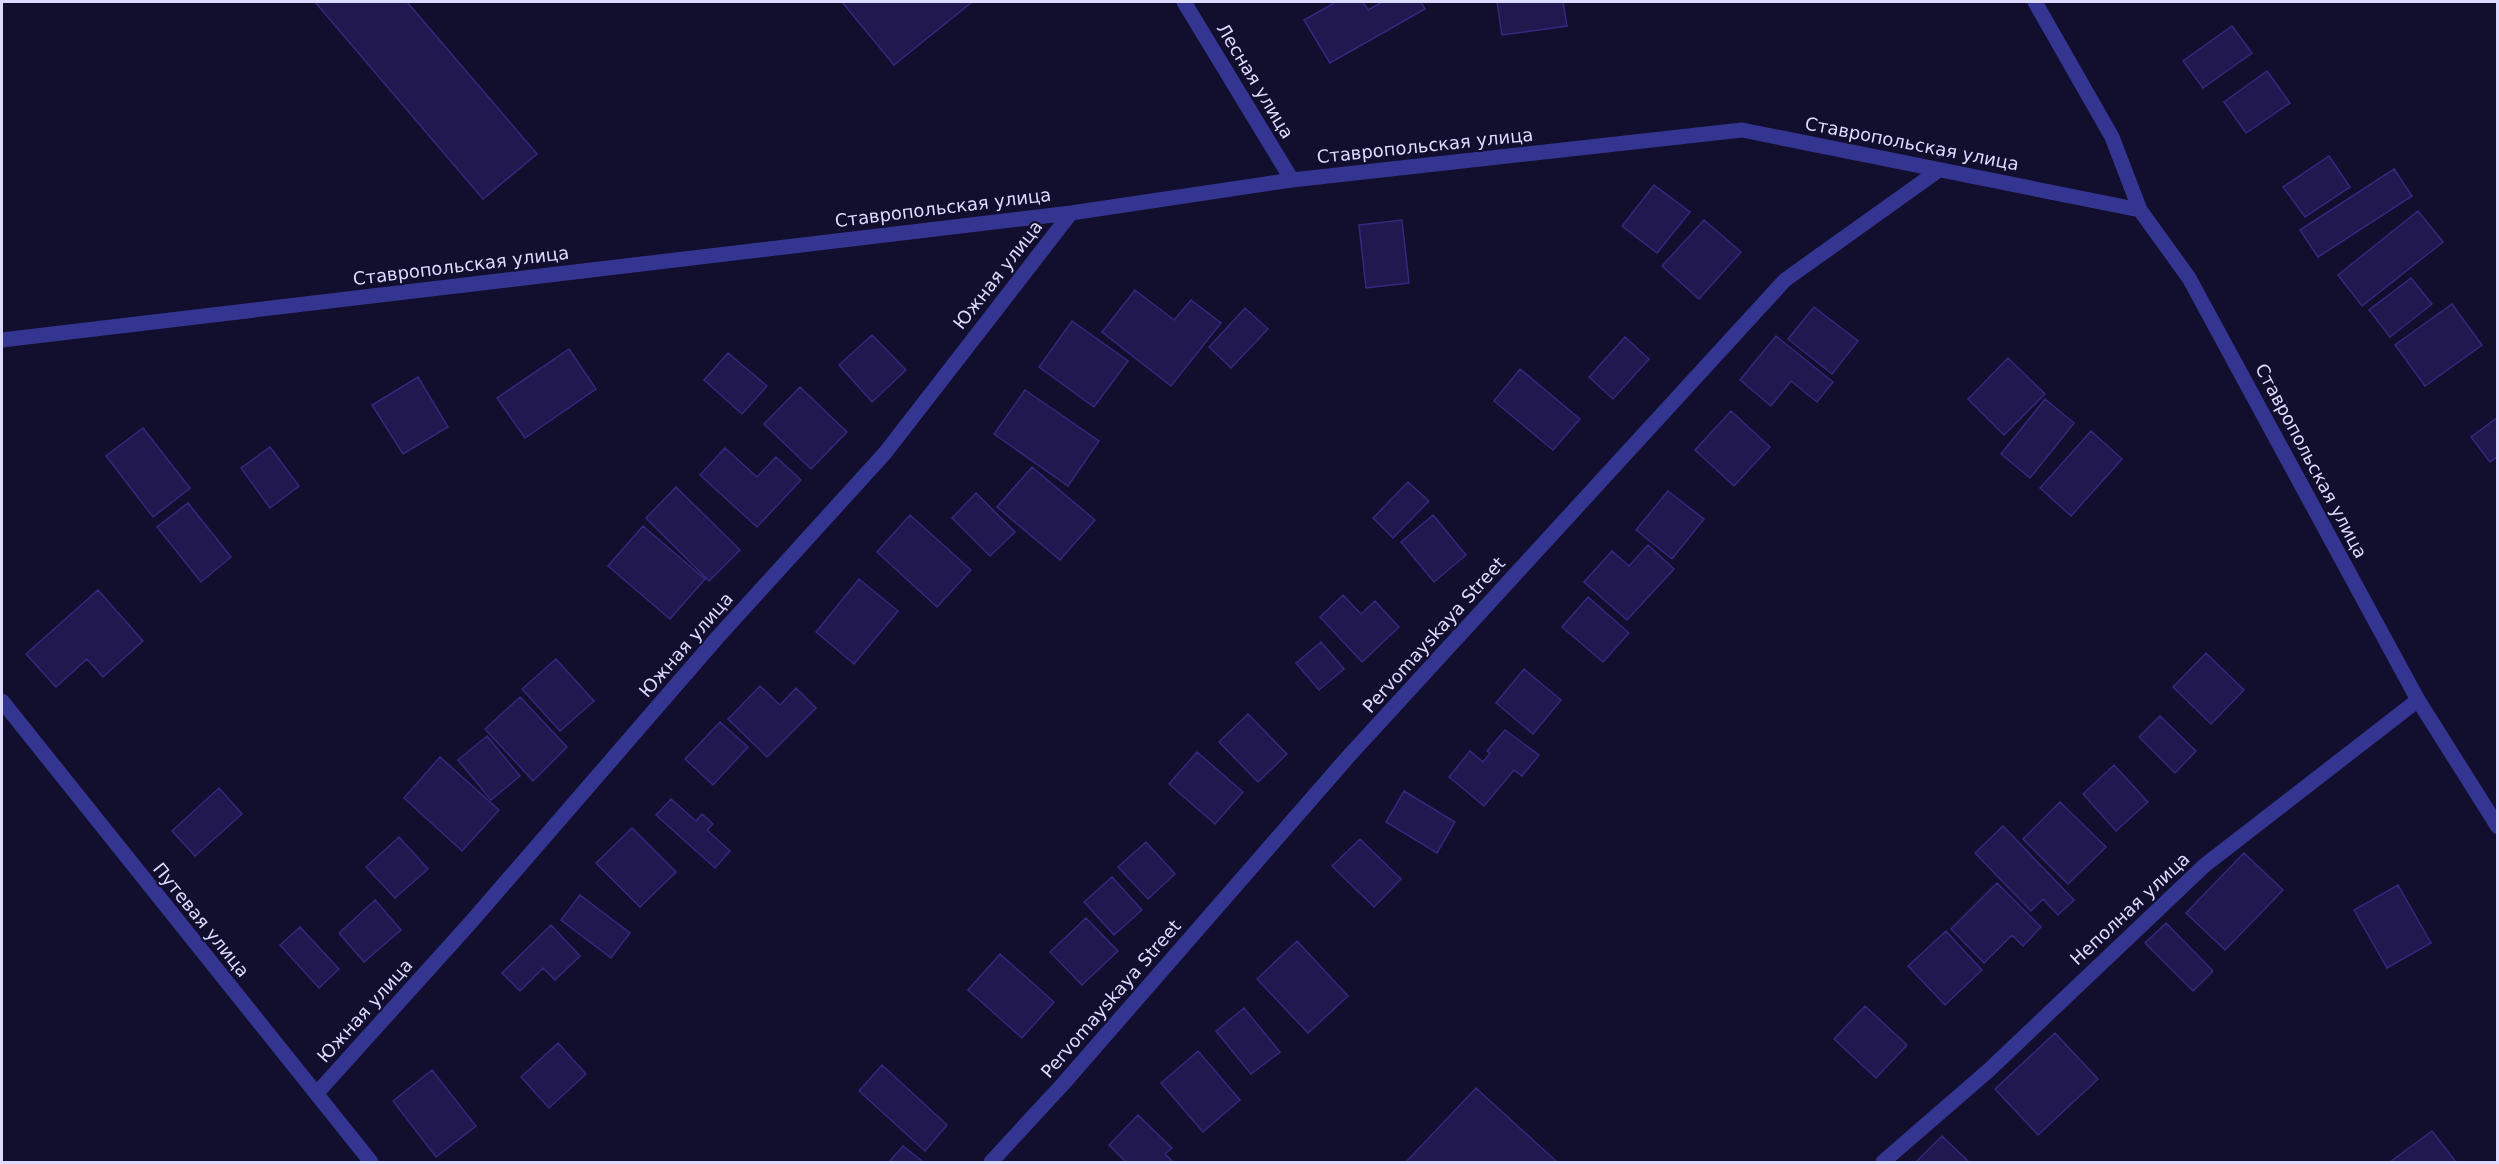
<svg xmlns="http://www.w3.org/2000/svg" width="2499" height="1164" viewBox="0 0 2499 1164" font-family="'DejaVu Sans',sans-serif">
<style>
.building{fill:#211850;stroke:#35287f;stroke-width:1.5}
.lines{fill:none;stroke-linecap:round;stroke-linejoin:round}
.minor{stroke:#343591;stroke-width:15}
.labels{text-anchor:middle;stroke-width:4.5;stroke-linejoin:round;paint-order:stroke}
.street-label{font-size:18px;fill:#dddaff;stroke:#120e2d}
</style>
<rect width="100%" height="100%" fill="#120e2d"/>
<path class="building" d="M315,2h92l130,152 -54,45z
M842,2h130l-78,63z
M1336,2h27l5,8 14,-8h39l4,7 -95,54 -26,-43z
M1497,2h66l4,24 -65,9z
M2232,26l20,27 -49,35 -20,-27z
M2267,71l23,32 -44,30 -22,-31z
M2329,156l21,31 -45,30 -22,-30z
M2394,169l18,27 -94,61 -18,-27z
M1654,185l36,27 -33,41 -35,-27z
M2418,211l25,31 -81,64 -24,-31z
M1402,220l7,63 -43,5 -7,-63z
M1704,220l37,32 -42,47 -37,-33z
M2411,278l21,26 -42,33 -21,-27z
M1135,290l39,30 17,-20 30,23 -50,63 -69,-54z
M2452,304l30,41 -57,41 -30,-41z
M1814,307l44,34 -26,33 -44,-35z
M1245,308l23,21 -37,39 -22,-21z
M1072,321l56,40 -34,46 -55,-40z
M872,335l34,35 -34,32 -33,-37z
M1776,336l57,46 -16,20 -26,-21 -20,25 -31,-26z
M1625,337l24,22 -36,40 -24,-22z
M569,349l27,40 -71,49 -28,-40z
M728,353l39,33 -25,28 -38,-34z
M2008,358l37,36 -41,41 -36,-36z
M1520,369l60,50 -27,31 -59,-49z
M418,377l30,50 -45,27 -31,-49z
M800,387l47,45 -36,37 -47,-45z
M1025,390l74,51 -31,45 -74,-52z
M2045,399l29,24 -44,55 -29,-24z
M1731,411l39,36 -36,39 -39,-36z
M2498,417v39l-8,6 -19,-25z
M143,428l47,60 -37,29 -47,-61z
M2091,431l31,28 -51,57 -31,-28z
M270,447l29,39 -29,22 -29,-40z
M725,448l32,29 19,-20 25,23 -44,47 -57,-52z
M1032,467l63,53 -35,40 -63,-53z
M1408,482l21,19 -36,37 -20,-20z
M676,487l64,63 -31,31 -63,-63z
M1668,491l36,28 -32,40 -36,-29z
M976,493l39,39 -25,24 -38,-38z
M188,503l43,54 -30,25 -44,-55z
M910,515l61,55 -34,37 -60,-55z
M1433,515l33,40 -32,27 -33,-40z
M643,526l62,53 -35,40 -62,-53z
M1648,545l26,24 -47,51 -43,-38 28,-31 17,15z
M859,579l39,32 -44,53 -38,-32z
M98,590l45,51 -40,36 -16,-18 -31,28 -30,-33z
M1343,595l18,19 14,-13 24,26 -37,35 -42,-45z
M1588,597l41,36 -26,29 -41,-35z
M1321,642l23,27 -25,21 -23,-27z
M2206,653l38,37 -33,34 -38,-37z
M556,659l38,42 -34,30 -38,-42z
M1524,669l37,31 -28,34 -37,-31z
M760,686l20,19 16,-17 20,20 -49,49 -39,-38z
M520,697l47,50 -34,34 -48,-52z
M1248,714l39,40 -29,28 -39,-40z
M2160,716l36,35 -21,22 -36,-36z
M720,722l28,25 -35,38 -28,-26z
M1505,730l34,25 -17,21 -8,-6 -30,36 -35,-29 21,-26 13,11 7,-9 -3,-2z
M487,736l33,40 -29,24 -33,-40z
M1197,752l46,40 -28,32 -46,-40z
M440,757l59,53 -37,41 -58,-53z
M2114,765l34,37 -32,29 -33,-37z
M219,788l23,26 -47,42 -23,-25z
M1404,791l51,31 -18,31 -51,-31z
M671,799l25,22 6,-7 11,10 -6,6 23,21 -15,17 -59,-53z
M2060,802l46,45 -38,37 -45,-45z
M2003,826l71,74 -16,15 -15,-16 -12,12 -56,-58z
M632,828l44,44 -36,35 -44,-44z
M399,837l29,32 -33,29 -29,-31z
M1360,839l41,40 -27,28 -42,-41z
M1146,842l29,32 -27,25 -30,-32z
M2244,853l39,37 -58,60 -39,-37z
M1112,877l30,33 -28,25 -30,-33z
M1997,883l44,44 -18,19 -11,-11 -28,28 -33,-34z
M2398,885l33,58 -44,25 -33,-58z
M580,895l50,38 -19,25 -50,-38z
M375,900l26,30 -37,32 -25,-29z
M1086,918l32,33 -36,34 -32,-33z
M2166,923l47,48 -20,20 -48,-48z
M551,925l29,31 -25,24 -12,-12 -23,23 -18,-18z
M300,927l39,42 -20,19 -39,-43z
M1946,931l36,39 -37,35 -37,-39z
M1297,941l51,55 -40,37 -51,-54z
M1000,954l54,48 -32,36 -54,-48z
M1865,1006l42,39 -31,33 -42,-39z
M1244,1008l36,44 -29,22 -35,-43z
M2055,1033l43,46 -60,56 -43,-46z
M558,1043l28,31 -37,34 -28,-31z
M1198,1051l42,49 -37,32 -42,-49z
M882,1065l65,60 -22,26 -66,-60z
M432,1070l44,56 -40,31 -43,-56z
M1476,1088l81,74h-151z
M1138,1115l34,33 -7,6 8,8h-47l-17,-17z
M2432,1131l24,31h-66z
M1942,1136l27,26h-53z
M903,1146l19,15 -1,1h-32z"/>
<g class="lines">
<path class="minor" d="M1184,2l108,178
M2035,2l77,135 28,73
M2,340l1069,-127 221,-33 450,-50 398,80 49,68 229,422 80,127
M2,701l369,461
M317,1093l155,-172 244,-282 169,-186 186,-240
M991,1162l72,-78 284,-326 438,-478 154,-110
M1883,1162l106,-92 216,-205 213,-165"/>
</g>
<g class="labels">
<g class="street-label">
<text transform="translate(1255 81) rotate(59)" y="6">Лесная улица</text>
<text transform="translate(1912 144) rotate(11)" y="6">Ставропольская улица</text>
<text transform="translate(1425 146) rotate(-6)" y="6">Ставропольская улица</text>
<text transform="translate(943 208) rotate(-7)" y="6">Ставропольская улица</text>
<text transform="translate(461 266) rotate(-7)" y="6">Ставропольская улица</text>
<text transform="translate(998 275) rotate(-52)" y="6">Южная улица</text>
<text transform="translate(2311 461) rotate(62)" y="6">Ставропольская улица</text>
<text transform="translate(1434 635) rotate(-48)" y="6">Pervomayskaya Street</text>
<text transform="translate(686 645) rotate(-49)" y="6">Южная улица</text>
<text transform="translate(2130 909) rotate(-43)" y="6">Неполная улица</text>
<text transform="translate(201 920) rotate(51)" y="6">Путевая улица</text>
<text transform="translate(1111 999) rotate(-49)" y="6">Pervomayskaya Street</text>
<text transform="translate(365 1011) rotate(-48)" y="6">Южная улица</text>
</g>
</g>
<rect width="2499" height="1164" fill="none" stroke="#dddaff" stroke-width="6"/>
</svg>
